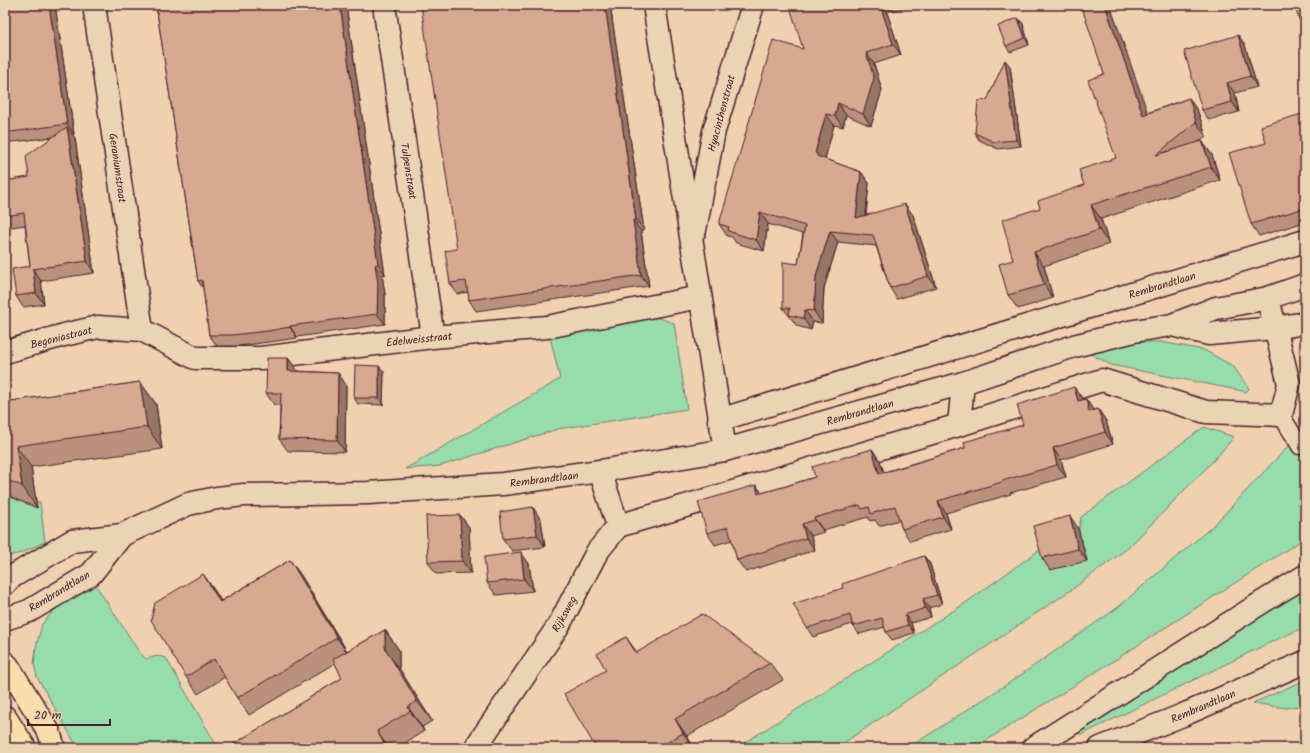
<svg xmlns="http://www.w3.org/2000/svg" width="1310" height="753" viewBox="0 0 1310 753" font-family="Kalam,sans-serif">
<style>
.green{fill:#96ddab;stroke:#707e6b}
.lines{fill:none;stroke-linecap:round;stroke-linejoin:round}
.service-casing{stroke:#4a1f2b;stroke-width:19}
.minor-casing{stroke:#4a1f2b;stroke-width:25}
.secondary-casing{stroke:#4a1f2b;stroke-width:25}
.primary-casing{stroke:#4a1f2b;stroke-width:25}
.service{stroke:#ead4b3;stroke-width:16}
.minor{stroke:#ead4b3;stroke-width:22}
.secondary{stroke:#ead4b3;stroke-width:22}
.primary{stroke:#f8deab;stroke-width:22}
.wall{fill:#b9917c;stroke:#4a1f2b}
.shaded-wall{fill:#967665;stroke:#4a1f2b}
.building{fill:#d7a990;stroke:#4a1f2b}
.labels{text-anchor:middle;stroke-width:3;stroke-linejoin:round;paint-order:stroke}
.street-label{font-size:11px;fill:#4a1f2b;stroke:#ead4b3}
</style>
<rect width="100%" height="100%" fill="#efd1b0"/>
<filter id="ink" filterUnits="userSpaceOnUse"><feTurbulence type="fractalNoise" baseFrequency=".025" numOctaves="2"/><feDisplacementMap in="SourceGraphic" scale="8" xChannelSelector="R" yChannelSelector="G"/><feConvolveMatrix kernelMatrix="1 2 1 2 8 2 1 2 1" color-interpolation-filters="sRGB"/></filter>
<g filter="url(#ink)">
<path class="green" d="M644,316l15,2 15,5 13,86 -129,20 -118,37 -35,3 155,-90 -11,-47z
M1139,342h22l43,8 29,16 16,23 -3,3 -3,-1 -132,-26 -22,-12z
M1204,427l30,10 -20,23 -86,88 -57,42 -235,158h-100l228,-144 81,-58 32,-6 4,-23z
M1305,433v105l-201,129 -130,81h-66l107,-69 102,-71 97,-83 80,-85z
M5,487l17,15h18l5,40 -24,11 -16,4z
M91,578l49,75 6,6 12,-3 8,2 52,90h-140l-41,-71 -3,-13 2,-17 6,-23 19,-21z
M1305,584v43l-38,17 -186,91 -4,-4z
M1305,680v25l-19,3 -33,-5z"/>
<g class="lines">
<g class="service-casing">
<path id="service" d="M1281,415l19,31 5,-1"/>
</g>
<g class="minor-casing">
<path id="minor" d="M94,5l48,325
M384,5l49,332
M654,5l71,445
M695,230l19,-99 39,-126
M5,352l59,-17 34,-8 44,3 53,28h66l172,-21 114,-10 153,-30
M719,420l586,-179
M959,425l4,-42
M600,471l18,55
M618,526l341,-101 143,-45 104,32 75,3 8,-31 -21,-86
M475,748l84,-123 38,-73 21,-26"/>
</g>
<g class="secondary-casing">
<path id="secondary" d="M1172,325l37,9 66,-6 30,-5
M5,584l5,-6 62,-37 50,-6 66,-31 29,-6 27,-3 124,-2 135,-9 97,-13 125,-21 238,-67 111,-37 60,-15 38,-6 44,-17 52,-10 37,-13
M5,619l24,-8 62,-37 31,-39
M1033,748l231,-147 41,-25
M1100,748l83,-33 122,-53"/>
</g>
<g class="primary-casing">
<path id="primary" d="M5,663l3,3 41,66 5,16
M5,717l20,31"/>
</g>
<use href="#service" class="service"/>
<use href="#minor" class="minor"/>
<use href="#secondary" class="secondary"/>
<use href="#primary" class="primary"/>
</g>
<path class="wall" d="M5,5h50l19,129h-2l3,4 19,135 -53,8 3,23 -21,3 -7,-11 14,-30 -5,-41 -13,2 -7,-11v-35l24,-4 24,-40 -48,6z
M156,5h190l39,270h-3l3,19v30l-88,13v1l-21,3 -37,5h-22l-8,-11 -6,-47 -5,-7z
M610,5l34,225 -3,1 8,55 -173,25 -7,-11 -1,-8 -11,2 -7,-11 7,-34z
M796,5h114l1,1 -24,6 14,43 -27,9 8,26 -11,36 -25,-11 -3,12 -9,-2 -9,34 36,13 8,11 -3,33 47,-1 23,72 -39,12 -7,-11 -14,-42 -38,-4 -14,46 -2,35 -9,-1 -2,8 -14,-4 -14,-18 15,-44 5,-30 -35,-10 -4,27 -28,-8 -4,-6 -5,-1 -8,-12 84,-175z
M983,5h13l-8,6z
M1018,18l5,6 6,21 -19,7 -4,-6z
M1238,35l7,10 12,42 -22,6 4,19 -30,8 -7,-10z
M1010,66l11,80 -23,3 -19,-9 -4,-7 12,-33z
M1189,98l9,14 8,24 -8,6 4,-1 10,14 8,25 -119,39 8,25 -65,22 9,32 -35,11 -10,-14 5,-35 27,-52 44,-23 32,-27 31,-45z
M1305,113v109l-46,14 -8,-12 15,-81z
M288,358l9,12v1l41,2 8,12 -1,67 -57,-1 -9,-12 1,-34h-6l-8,-12z
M384,372l-1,33 -25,-1 -4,-6z
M140,382l16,22 6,45 -131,18 6,41 -24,-10 -8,-7v-89z
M1086,399l7,11 5,-1 8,12 7,23 -52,16 5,17 -56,16 1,1 -65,19 5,16 -41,12 -8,-12 -3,-9 -20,6 -4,-6 -5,1 -2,-4 -45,13 1,2 -13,4 4,14 -69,22 -9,-12 -5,-20 -17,5 -8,-12 49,-48 6,8 21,-6 32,-10 57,-28 8,12 4,11 81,-24z
M460,515l9,12 2,46 -35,1 -8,-12z
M541,520l4,27 -33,4 -9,-12z
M1078,528l9,33 -37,9 -8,-12z
M521,552l8,12 4,27 -37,4 -9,-12z
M924,556l6,8 12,40 -13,4 2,9 -20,6 3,10 -22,7 -6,-8 -1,-5 -26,7 -6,-8 -1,-2 -39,13 -6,-9 36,-40z
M290,560l12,17 45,74 38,-21 14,20v18l33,53 -10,6 2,4 -27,17h-170l115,-70 -7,-15 -86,52 -12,-17 -12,-21 -27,17 -12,-17 17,-103 18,27z
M637,652l133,11 13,17 -96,56 7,12h-98z"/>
<path class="shaded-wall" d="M49,5h6l19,129 -7,-10z
M340,5h6l39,270 -7,-11z
M605,5h5l34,225 -8,-10z
M880,5h1l6,7 14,43 -8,-11z
M1105,5h5l43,123 -10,-13z
M1018,18l5,6 6,21 -4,-7z
M1238,35l7,10 12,42 -7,-11z
M866,53l8,11 8,26 -11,36 -8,-12z
M1005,60l5,6 11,80 -5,-6z
M1227,83l8,10 4,19 -7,-10z
M1189,98l9,14 8,24 -10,-14z
M838,103l8,12 -3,12 -8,-11z
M826,114l8,11 -10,37 1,6 -10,-15z
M67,127l8,11 19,135 -7,-12z
M1202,141l10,14 8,25 -9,-13z
M861,172l8,11 -5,47 -8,-12z
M905,204l8,11 23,72 -8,-11z
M1091,205l10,14 8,25 -10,-14z
M760,212l8,12 -4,27 -8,-11z
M633,220l8,11 8,55 -8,-11z
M830,231l8,11 -14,46 -2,35 -8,-12 2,-35z
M1034,252l10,14 9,32 -9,-13z
M375,265l7,10 3,19v30l-8,-10z
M33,269l8,12 3,23 -8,-11z
M805,310l8,12 -2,8 -8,-12z
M290,326l7,11v1l-7,-11z
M288,358l9,12 -1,13 -8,-12z
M379,366l5,6 -1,33 -4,-7z
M338,373l8,12 -1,67 -8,-12z
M140,382l16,22 6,45 -15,-22z
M1074,387l9,12 4,14 -9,-12z
M1086,399l8,12 -5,1z
M1098,409l8,12 7,23 -8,-12z
M16,446l15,21 6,41 -15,-22z
M1053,448l8,12 5,17 -9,-12z
M872,449l8,12 8,25 -9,-12z
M756,485l8,12 -6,-3z
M938,501l8,12 5,16 -8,-12z
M533,507l8,13 4,27 -8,-12z
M460,515l9,12 2,46 -9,-12z
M1070,516l8,12 9,33 -9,-12z
M814,518l9,12 1,2 -9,-12z
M802,524l9,12 4,14 -9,-12z
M521,552l8,12 4,27 -9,-12z
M924,556l6,8 12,40 -5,-9z
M290,560l12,17 47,78 -12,-17z
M203,574l12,17 17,28 -12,-17z
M923,599l6,9 2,9 -6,-9z
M905,615l6,8 3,10 -6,-8z
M385,630l14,20v18l33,53 -15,-20 -32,-53z
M626,637l12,17 -2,-1z
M408,707l14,20 2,4 -14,-20z
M675,719l12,17 7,12 -11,-15z
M377,731l11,17h-3z"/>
<path class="building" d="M5,5h44l18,119 -62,9z
M156,5h184l38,259 -3,1 3,18 -1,31 -87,12v1l-22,4 -36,4h-23l-7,-55 -4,1z
M421,5h184l31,215h-3l8,55 -172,25 -3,-19 -16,2 -5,-32 12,-2z
M796,5h84l13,39 -27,9 8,25 -11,36 -25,-11 -3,13 -9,-2 -11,39 3,1 -1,2 44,16 -5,46 49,-14 23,72 -38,12 -17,-53 -43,-4 -14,45 -2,35 -9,-1 -2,8 -14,-3 1,-7h-7v-46l15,2 7,-38 -45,-14 -4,28 -28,-9 1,-4 -10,-3 54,-184 30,9 -12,-39 6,-2z
M1081,5h24l38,110 46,-17 7,24 -40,33 46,-14 9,26 -120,38 8,25 -65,22 10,33 -36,10 -9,-31 14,-4 -11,-40 38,-12 -2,-7 46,-16 -5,-15 37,-12 -28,-78 16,-6z
M1294,5h11v31z
M1018,18l7,20 -19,8 -8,-20z
M1238,35l12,41 -23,7 5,19 -30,8 -18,-59z
M1005,60l11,80 -22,2 -19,-9 3,-32 9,-1z
M1305,113v95l-54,16 -22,-71 37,-10 -5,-17z
M67,127l20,134 -54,8 3,24 -20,3 -4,-27 18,-3 -6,-53 -19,3v-35l24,-4 -3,-21z
M267,358h21v13l50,2 -1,67 -58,-1 2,-46h-15z
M355,365l24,1v32h-25z
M140,382l7,45 -131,19 6,40 -17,-7v-77z
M1074,387l4,14 8,-2 3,13 9,-3 7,23 -52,16 4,17 -55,16v1l-64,19 5,16 -41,12 -7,-23 -24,8 -2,-7 -7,2 -2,-4 -46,13 1,2 -13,4 4,14 -69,22 -9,-33 -21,6 -9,-31 58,-17 2,9 25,-7 32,-10 -3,-10 60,-18 7,25 86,-26 -1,-6 59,-17 -6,-20z
M533,507l4,28 -34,4 -3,-27z
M460,515l2,46 -34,1 -2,-46z
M1070,516l8,33 -36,9 -9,-32z
M521,552l3,27 -37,4 -3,-26z
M924,556l13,39 -14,4 2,9 -20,7 3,10 -22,7 -4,-14 -29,8 -3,-11 -43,13 -14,-24 50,-16 -1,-4z
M290,560l47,78 -100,60 -23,-39 -28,18 -35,-57 4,-17 48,-29 17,28z
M702,614l68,49 -95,56 8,14 -25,15h-62l-32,-54 42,-24 -9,-16 29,-17 10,16z
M385,630v18l32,53 -9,6 2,4 -33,20 9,16 -1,1h-158l115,-70 -9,-19z
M545,745l1,3h-7z"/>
</g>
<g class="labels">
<g class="street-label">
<text transform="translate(721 113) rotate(-75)" y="4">Hyacinthenstraat</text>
<text transform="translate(118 168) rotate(82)" y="4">Geraniumstraat</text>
<text transform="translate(409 171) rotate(81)" y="4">Tulpenstraat</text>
<text transform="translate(1162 285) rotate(-17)" y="4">Rembrandtlaan</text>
<text transform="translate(61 337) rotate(-14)" y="4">Begoniastraat</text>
<text transform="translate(419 339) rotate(-6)" y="4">Edelweisstraat</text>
<text transform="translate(860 412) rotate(-16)" y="4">Rembrandtlaan</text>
<text transform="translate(544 479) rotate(-7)" y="4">Rembrandtlaan</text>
<text transform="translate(59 591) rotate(-31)" y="4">Rembrandtlaan</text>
<text transform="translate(564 614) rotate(-61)" y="4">Rijksweg</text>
<text transform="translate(1203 706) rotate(-23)" y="4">Rembrandtlaan</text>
</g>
</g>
<rect width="1310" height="753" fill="none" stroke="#ead4b3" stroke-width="20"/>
<rect x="10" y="10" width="1290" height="733" fill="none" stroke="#4a1f2b" stroke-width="1.5" filter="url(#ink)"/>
<path d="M28 719v6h82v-6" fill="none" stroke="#4a1f2b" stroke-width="2"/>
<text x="34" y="719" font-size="12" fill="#4a1f2b" stroke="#ead4b3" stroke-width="3" paint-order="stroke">20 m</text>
</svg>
